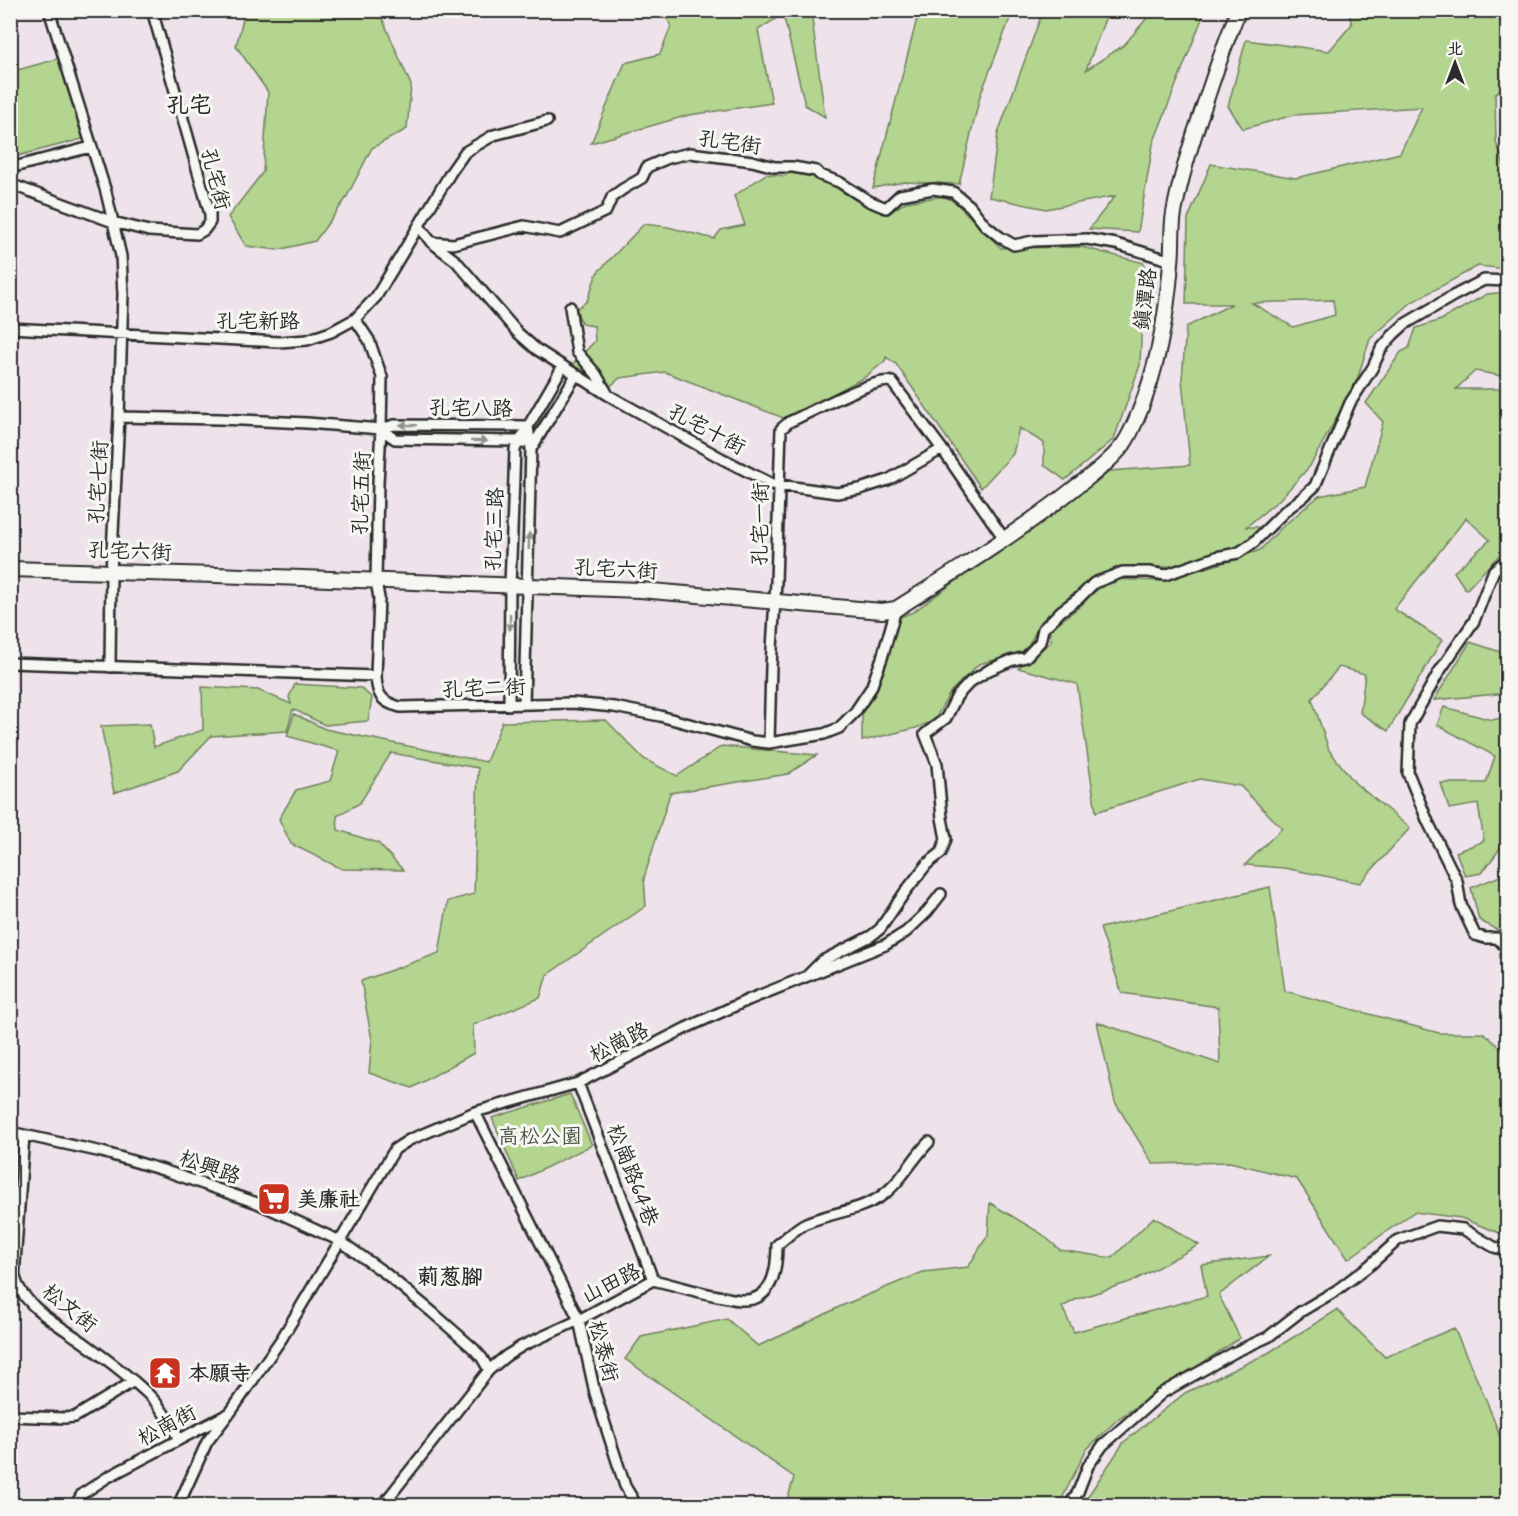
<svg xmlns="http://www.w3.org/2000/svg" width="1518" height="1516" viewBox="0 0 1518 1516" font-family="Mynerve,'LXGW WenKai TC',sans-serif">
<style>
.green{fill:#b3d58f;stroke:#6f805d;stroke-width:1.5;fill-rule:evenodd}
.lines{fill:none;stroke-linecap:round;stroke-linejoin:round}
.street-casing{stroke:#2b2b2b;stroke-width:14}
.secondary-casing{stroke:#2b2b2b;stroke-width:18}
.street{stroke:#f6f6f2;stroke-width:9}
.secondary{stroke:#f6f6f2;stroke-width:14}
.oneway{fill:#90908e}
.labels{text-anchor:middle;stroke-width:6;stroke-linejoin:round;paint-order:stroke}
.street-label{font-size:21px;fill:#2b2b2b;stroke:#f6f6f2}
.park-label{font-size:21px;fill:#4d5644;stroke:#f6f6f2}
.poi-label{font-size:21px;font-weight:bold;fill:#2b2b2b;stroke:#f6f6f2;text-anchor:start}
.neighbourhood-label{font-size:22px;font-weight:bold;fill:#2b2b2b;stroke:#f6f6f2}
</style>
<rect width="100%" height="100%" fill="#efe3eb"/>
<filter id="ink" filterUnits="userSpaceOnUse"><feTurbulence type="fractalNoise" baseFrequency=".0167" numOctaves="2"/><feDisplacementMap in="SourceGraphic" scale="12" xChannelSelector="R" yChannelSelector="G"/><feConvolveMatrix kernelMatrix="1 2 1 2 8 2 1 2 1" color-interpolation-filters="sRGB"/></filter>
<g filter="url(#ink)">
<path class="green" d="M245,11h134l32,74 -4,44 -35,19 -27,52 -30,41 -37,9 -32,-4 -18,-29 35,-45 5,-80 -32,-46z
M663,11h148l14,106 -20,-12 -22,-91 -25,16 14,73 -83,12 -98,28 34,-80 35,-9 11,-28z
M919,11h94l-33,85 -21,88 -55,-2 -31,6z
M1043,11h65l-22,59 38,-25 29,-34h52l-52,133 -15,88 -49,-3 26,-33 -69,13 -57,-12 9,-64z
M1348,11h159v72l-12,11 1,48 11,32v95l-29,-3 -66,36 -42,37 -13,41 -47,86 -30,33 -34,28h15l-18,17 -53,18 -24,5 -46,-1 -49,29 -36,38 -10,19 -46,12 -28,27 -17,30 -18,7 -54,13v-31l13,-15 25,-78 13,-5 183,-132 2,2 11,-11 81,-6 -8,-86 4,-52 46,-23h-46l2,-85 23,-55 85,14 104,-25 22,-46 -128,8 -51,14 -15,-23 18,-66 83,11 23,-27zM1333,300l2,15 -42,12 -41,-24z
M61,58l25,80 -69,18 -6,-14 -1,-70z
M792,171l32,3 54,33 13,5 15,-10 38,-6 11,6 46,46 81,-1 62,16 -4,102 -26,74 -49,41 -21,-15v-22l-25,-15 -6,26 -32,34 -85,-124 -10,-7 -1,4 -20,16 -79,42 -121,-47 -45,6 -12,10 -36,-23 23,-24 -1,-15 -12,-2 -6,-15 11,-8 10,-28 47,-49 24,3 46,12 7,-9 24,-5 -11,-29 32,-22 19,2z
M1507,292v85l-32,-6 -19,18h47l4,-2v160l-41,43 -12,-18 36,-32 -24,-22 -72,91 48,31 -54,91 -28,-18 5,-39 -26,-7 -27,32 17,51 26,33 55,45 -50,55 -76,-15 -39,-3 37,-37 -42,-42 -40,-7 -104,33 -19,-128 -59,-16 33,-26 -1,-13 27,-20 17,-17 20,-13 45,2 54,-15 47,-16 22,-23 37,-31 46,-9 18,-65 -17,-19 35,-51 8,-4 7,-20 25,-8 46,-26z
M1470,642l37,12v39l-73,7z
M295,684l66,4 11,10 -4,23 -43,4 -32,-16 -6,22 -76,5 -33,35 -64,22 -13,-67 49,-2 4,23 49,-17 -1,-43 56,3 33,14 -2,-7z
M1444,707l48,13 15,-3v122l-25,34 -17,3 -9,-24 28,-11 -6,-37 -29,5 -8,-26h45l9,-27 -58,-31z
M294,714l31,15 161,33 16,-40 104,-2 38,39 33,17 45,-30 95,9 -29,19 -118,19 -26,85 2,28 -99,69 -7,23 -67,27 1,28 -62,35 -43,-15 3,-33 -11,-59 78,-28 9,-52 26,-7 4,-126 -87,-15 -31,50 -23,13 1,14 40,13 25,27 -61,-1 -51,-25 -12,-25 17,-29 34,-9 9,-30 -52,-15z
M1507,873v63l-28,-16 -8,-32z
M1270,887l15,104 154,42h45l23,21v182l-46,-18 -47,-6 -66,47 -51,-80 -67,-17 -77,2 -38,-62 -18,-80 123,42 -2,-57 -96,-14 -22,-65z
M570,1094l22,51 -73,36 -27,-63z
M990,1203l52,31 18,16 52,8 42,-41 45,28 -66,36 -56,18 -15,8 12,25 133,-36 -6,-31 68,-9 -50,39 21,43 -121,80 -33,32 -27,55h-273l8,-28 -169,-118 16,-22 86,-18 31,27 44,-20 39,-20 82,-34 45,-5 20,-32z
M1337,1310l48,47 69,-29 33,74 20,53v50h-425l42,-63 61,-49 83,-40z"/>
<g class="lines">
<g class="street-casing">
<path id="street" d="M49,10l57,182 15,64 2,38 -4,123 -8,155 -1,95
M10,168l81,-21
M10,184l103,38 36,9 48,3 7,-4 6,-8v-8l-58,-204
M419,226l12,16 22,2 71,-18 36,7 46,-22 6,-14 11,-8 19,-11 5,-11 21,-9 22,-5 62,8 23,6h18l23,4 4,4 19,7 30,19 17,7 14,-13 33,-6 20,3 17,14 15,19 15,12 14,8 19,-4 54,-2 29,5 56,17
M431,242l25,19 62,72 18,16 72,46 113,63 51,26 65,9 23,-4 28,-9 54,-31
M570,307l7,45 19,22 11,19
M355,319l14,21 13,37 -1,52 -3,54 -2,98 3,17 -3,78
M10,328l269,14 28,-2 24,-8 24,-13 21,-22 75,-125 14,-20 29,-17 53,-14
M119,417l101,2 87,4 74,6 13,-4 134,1 3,23
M381,429l14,10 124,2 3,2
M1508,559l-14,11 -20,51 -35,51 -29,52 -2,49 20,49 29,59 4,24 14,30 10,3h12l11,11
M10,663l366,13c1,19 5,26 24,31l172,-4 42,4 46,9 92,25 17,2 55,-9 15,-6 16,-16 16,-24 11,-30 14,-49
M524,704l7,-255 45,-74
M509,705l1,-119 5,-137 48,-83
M769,743l2,-77 5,-84 5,-153 8,-7c19,-8 87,-46 103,-40l50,67 63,91
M808,975l14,-14 49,-25 9,-7 25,-37 22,-28 14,-11 5,-14 -4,-21 -5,-54 -12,-30 21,-16 11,-22 13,-14 19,-12 21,-9 16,-4 14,-15 3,-13 18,-18 18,-13 15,-15 29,-11h26l16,3 51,-18 22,-4 15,-10 33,-33 16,-12 13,-12 35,-83 23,-36 8,-18 12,-14 12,-11 48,-28 31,-16 24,1
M578,1083c25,66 51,131 75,197
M475,1112l104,208 16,73 30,93 12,20
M10,1132l92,20 61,18 94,33 83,38 45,32 47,39 42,37 8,9 7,12
M24,1135l-9,128c0,4 -1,9 0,14 6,28 47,50 68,65 22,16 45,33 65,52 13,12 22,29 31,45
M10,1416l54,2 11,-1 59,-36
M75,1506l7,-12 26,-17 122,-64 52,-75 113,-189 14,-9 66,-28 103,-29 108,-55 62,-28 137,-55 21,-13 21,-20 14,-18
M178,1506l29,-64 20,-26
M382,1506l107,-136 17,-14 16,-10 57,-26 74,-40c22,5 43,12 65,16 7,1 15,4 23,4 32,2 36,-31 36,-55 8,-6 21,-19 29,-22 24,-10 52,-12 74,-26 21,-14 32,-38 49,-55
M1069,1506l9,-14 10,-26 15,-21 59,-52 73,-41 33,-15 32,-25 37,-22 33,-25 28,-25 39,-14 26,3 31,18 14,4"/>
</g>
<g class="secondary-casing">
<path id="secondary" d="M10,569l206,6 424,15 242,21 14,-2c60,-38 120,-75 176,-119 17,-13 37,-27 51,-45 7,-10 12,-22 16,-32 20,-48 28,-99 32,-150 2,-17 0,-33 3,-50 7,-39 19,-76 32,-113 10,-30 20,-61 33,-90"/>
</g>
<use href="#street" class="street"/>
<use href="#secondary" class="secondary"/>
</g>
<defs><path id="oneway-solid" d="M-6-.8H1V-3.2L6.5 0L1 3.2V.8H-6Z" transform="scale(1.5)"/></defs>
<g class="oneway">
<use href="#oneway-solid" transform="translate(408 425) rotate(-179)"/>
<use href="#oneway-solid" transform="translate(479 441) rotate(1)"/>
<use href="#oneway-solid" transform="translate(529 541) rotate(-88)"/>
<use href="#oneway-solid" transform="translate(510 622) rotate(91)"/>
</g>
</g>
<defs>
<g id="supermarket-square" transform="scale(1.725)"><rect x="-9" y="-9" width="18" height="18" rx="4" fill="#c8321e" stroke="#f6f6f2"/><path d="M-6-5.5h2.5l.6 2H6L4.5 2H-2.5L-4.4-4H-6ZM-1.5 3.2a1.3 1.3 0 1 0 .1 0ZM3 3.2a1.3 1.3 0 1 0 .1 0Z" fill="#fff"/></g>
<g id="temple-square" transform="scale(1.725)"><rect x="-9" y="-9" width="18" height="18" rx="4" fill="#c8321e" stroke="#f6f6f2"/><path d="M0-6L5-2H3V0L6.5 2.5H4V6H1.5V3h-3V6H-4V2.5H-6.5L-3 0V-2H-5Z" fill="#fff"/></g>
</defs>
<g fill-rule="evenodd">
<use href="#supermarket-square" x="274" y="1199"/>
<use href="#temple-square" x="165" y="1373"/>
</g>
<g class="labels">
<g class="street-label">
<text transform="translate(730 142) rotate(8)" y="7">孔宅街</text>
<text transform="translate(216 179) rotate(76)" y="7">孔宅街</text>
<text transform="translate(1145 299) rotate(-83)" y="7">鎮潭路</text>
<text x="258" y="328">孔宅新路</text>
<text transform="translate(471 408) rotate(1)" y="7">孔宅八路</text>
<text transform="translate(707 429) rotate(28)" y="7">孔宅十街</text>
<text transform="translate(98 482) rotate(-87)" y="7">孔宅七街</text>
<text transform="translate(361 493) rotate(-88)" y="7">孔宅五街</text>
<text transform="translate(760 524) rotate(-89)" y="7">孔宅一街</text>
<text transform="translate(494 529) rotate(-88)" y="7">孔宅三路</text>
<text transform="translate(130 551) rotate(2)" y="7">孔宅六街</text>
<text transform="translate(616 569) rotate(3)" y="7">孔宅六街</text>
<text transform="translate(484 688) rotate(-2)" y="7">孔宅二街</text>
<text transform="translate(619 1042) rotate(-27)" y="7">松崗路</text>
<text transform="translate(210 1167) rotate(19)" y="7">松興路</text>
<text transform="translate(633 1175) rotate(69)" y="7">松崗路64巷</text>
<text transform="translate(611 1283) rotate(-27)" y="7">山田路</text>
<text transform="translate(70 1308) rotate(39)" y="7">松文街</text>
<text transform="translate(604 1351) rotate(76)" y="7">松泰街</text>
<text transform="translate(167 1425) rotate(-28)" y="7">松南街</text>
</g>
<g class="park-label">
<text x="540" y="1143">高松公園</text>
</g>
<g class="poi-label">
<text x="297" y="1206">美廉社</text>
<text x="188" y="1380">本願寺</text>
</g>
<g class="neighbourhood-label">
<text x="189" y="112">孔宅</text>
<text x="450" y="1284">莿葱腳</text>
</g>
</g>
<rect width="1518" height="1516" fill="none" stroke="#f6f6f2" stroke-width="36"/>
<rect x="18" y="18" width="1482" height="1480" fill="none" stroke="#2b2b2b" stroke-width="2" filter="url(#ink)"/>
<g transform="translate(1455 63)" stroke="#f6f6f2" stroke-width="4.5" paint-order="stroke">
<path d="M0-4.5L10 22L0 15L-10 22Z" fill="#2b2b2b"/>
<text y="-9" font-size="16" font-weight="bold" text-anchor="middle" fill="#2b2b2b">北</text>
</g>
</svg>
